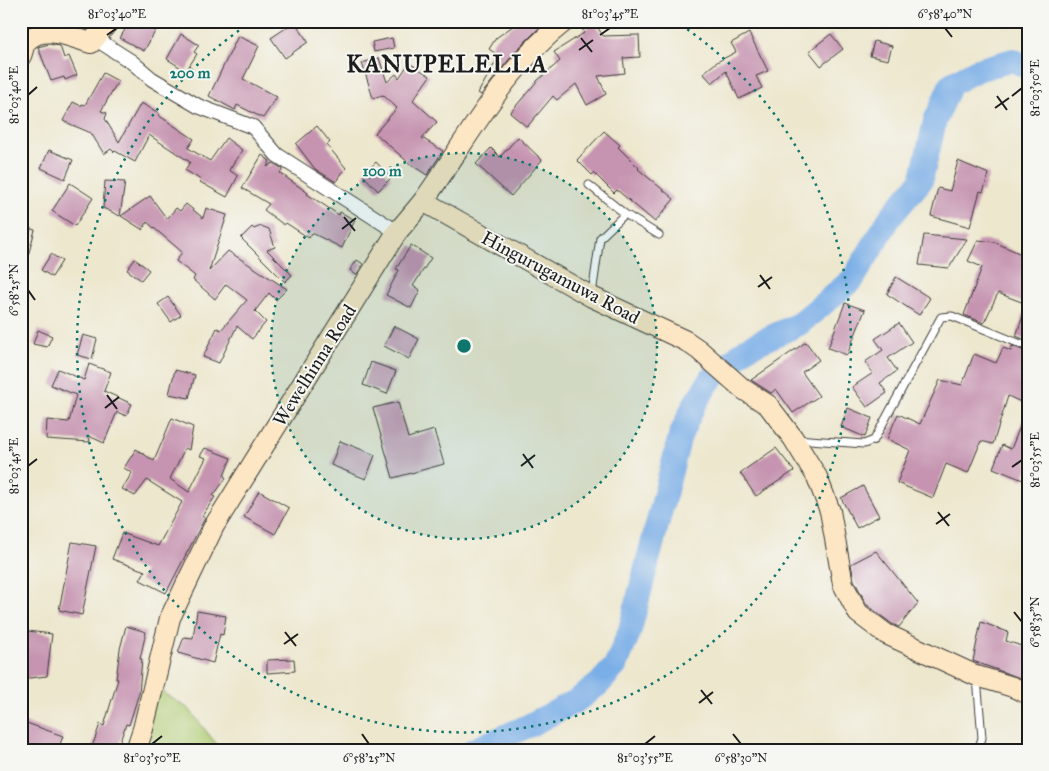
<svg xmlns="http://www.w3.org/2000/svg" width="1049" height="771" viewBox="0 0 1049 771" font-family="'IM FELL Great Primer',serif">
<style>
.green{fill:#aeca70;stroke:#657346}
.lines{fill:none;stroke-linecap:round;stroke-linejoin:round}
.river{stroke:#7aaee7;stroke-width:24}
.building{fill:#c694b1}
.lane-casing{stroke:#3b3a37;stroke-width:9}
.street-casing{stroke:#3b3a37;stroke-width:16}
.secondary-casing{stroke:#3b3a37;stroke-width:22}
.lane{stroke:#fff;stroke-width:7}
.street{stroke:#fff;stroke-width:14}
.secondary{stroke:#fce6c4;stroke-width:20}
.ticks{fill:none;stroke:#1c1c1c;stroke-width:2}
.ring{fill:none;stroke:#0f766e;stroke-width:2.5;stroke-dasharray:2.5 5}
.labels{text-anchor:middle;stroke-width:4;stroke-linejoin:round;paint-order:stroke}
.street-label{font-size:19px;fill:#1c1c1c;stroke:#f6f6f2}
.district-label{font-size:24px;font-weight:bold;letter-spacing:1px;fill:#1c1c1c;stroke:#f6f6f2}
.centre{fill:#0f766e;stroke:#f6f6f2;stroke-width:2.5}
.ring-label{font-size:15px;text-anchor:middle;font-weight:bold;fill:#0f766e;stroke:#f6f6f2;stroke-width:4;stroke-linejoin:round;paint-order:stroke}
.neatline{fill:none;stroke:#1c1c1c;stroke-width:2}
.ticks-label{font-size:12px;text-anchor:middle;fill:#1c1c1c}
</style>
<rect width="100%" height="100%" fill="#f6f6f2"/>
<filter id="ink" filterUnits="userSpaceOnUse"><feTurbulence type="fractalNoise" baseFrequency=".02" numOctaves="2"/><feDisplacementMap in="SourceGraphic" scale="10" xChannelSelector="R" yChannelSelector="G"/><feConvolveMatrix kernelMatrix="1 2 1 2 8 2 1 2 1" color-interpolation-filters="sRGB"/></filter>
<filter id="wash" filterUnits="userSpaceOnUse"><feTurbulence type="fractalNoise" baseFrequency=".0096" numOctaves="4" result="noise"/><feDisplacementMap in="SourceGraphic" scale="20" xChannelSelector="R" yChannelSelector="G"/><feGaussianBlur stdDeviation="1.12" result="paint"/><feColorMatrix in="noise" values="0 0 0 0 0 0 0 0 0 0 0 0 0 0 0 0 0 1.4 0 .05"/><feComposite in="paint" operator="in"/></filter>
<g filter="url(#wash)">
<rect width="100%" height="100%" fill="#ede7ce"/>
<path class="green" d="M158,689l31,20 32,41h-82z"/>
<g class="lines">
<path class="river" d="M473,750l55,-24 48,-25 23,-17 17,-19 14,-35 50,-194 14,-31 16,-25 37,-32 52,-24 54,-45 38,-63 30,-35 14,-60 16,-37 26,-14 36,-10 15,8"/>
</g>
<g id="blocks">
<path class="building" d="M130,21h31l-17,30 -24,-13z
M520,21h26l-31,31 -34,43 -3,-2 21,-37 -10,-7 7,-11z
M295,22l13,20 -23,16 -14,-20z
M595,23l8,13 36,-1 1,22 -17,1 2,15 -27,3 8,18 -19,11 -11,-21 -19,16 -4,-4 -26,31 -17,-14 28,-33 22,-19 -6,-9 30,-19 -2,-2z
M749,33l19,38 -12,5 6,12 -23,11 -13,-28 -14,12 -9,-10 14,-11 19,-10 -5,-9z
M181,34l18,11 -5,7 3,2 -11,17 -19,-12z
M831,34l12,15 -22,17 -12,-15z
M238,36l21,10 -16,33 34,18 -14,21 -26,-13 -2,5 -26,-14z
M392,38l2,10 -20,4 -2,-10z
M874,41l18,5 -4,14 -18,-4z
M49,44l11,2 4,12 5,-2 8,19 -12,5 -1,-3 -13,4 -13,-34z
M379,58l8,24 9,-8 3,4 10,-15 21,13 -17,24 24,22 -15,16 21,13 -16,24 -17,-11 -35,-31 22,-25 -14,-13 -10,3 -11,-35z
M103,73l15,8 -17,30 6,2 -2,6 14,23 22,-39 18,10 -1,2 36,24 -6,9 22,13 16,-23 16,12 -13,20 9,6 -11,21 -27,-15 1,-2 -16,-10 5,-8 -41,-27 -14,27 -20,-11 -1,1 -3,-3 -7,5 -13,-21 -28,-12 10,-19 8,4 1,-2 3,1z
M317,126l13,16 -3,3 19,23 -5,5 -5,9 -21,-13 -19,-25z
M604,131l16,14 -2,2 21,21 -1,1 36,30 -19,23 -38,-32 -3,3 -20,-20 -2,2 -15,-15z
M518,137l24,23 -31,36 -35,-32 15,-16 9,9z
M49,150l24,10 -8,19 -24,-11z
M262,155l8,6 -3,6 6,-4 10,6 -3,4 28,20 -1,1 32,21 1,-3 15,8 -13,28 -30,-15 -3,5 -23,-15 -2,2 -20,-15 5,-6 -27,-16z
M958,161l31,13 -6,18 -3,-1 -10,36 -39,-11 7,-28 12,3z
M376,162l15,16 -13,13 -15,-16z
M105,181l20,1 -5,34 -17,-8z
M70,183l23,15 -18,28 -23,-15z
M150,196l17,23 9,-11 4,3 6,-7 17,14 3,-10 21,7 -18,56 19,-20 59,38 -11,11 -7,-7 -14,18 11,11 -14,17 -15,-13 -18,37 -16,-6 14,-29 4,2 26,-30 -21,-16 -11,15 -22,-19 2,-4 -19,-15 6,-9 -35,-30 -4,8 -22,-14z
M21,226l14,4 -10,37h-4z
M261,226l8,3 6,18 -8,3 25,25 -7,7 -44,-44 11,-11 2,2z
M924,235l43,4 -18,29 -30,-3z
M978,240l16,2 34,15v37l-4,9 -26,-10 -14,30 -20,-8 18,-48 -14,-6z
M411,245l20,13 -18,28 7,4 -9,18 -25,-13 13,-25 -3,-1z
M51,254l11,7 -10,16 -11,-7z
M135,259l14,11 -8,10 -14,-10z
M357,260l6,4 -7,11 -6,-5z
M896,277l34,21 -11,17 -32,-21z
M168,297l13,18 -10,7 -13,-18z
M845,303l20,7 -18,45 -19,-7z
M1026,307h2v34l-12,-5z
M899,323l13,19 -24,16 9,13 -17,12 7,10 -20,14 -15,-20 21,-14 -8,-11 18,-12 -8,-11z
M394,326l25,13 -10,20 -25,-13z
M38,330l14,6 -5,11 -14,-3z
M83,335l14,4 -5,20 -15,-4z
M806,342l13,18 -17,12 17,24 -26,17 -17,-24 -5,4 -20,-13z
M1012,346l16,6v45l-3,7 -17,-8 -15,48 -12,-3 -13,32 -22,-9 -13,34 -36,-15 13,-33 -23,-11 11,-25 22,10 20,-44 22,5 12,-31 22,9 7,-15 8,3z
M371,362l25,9 -9,23 -24,-9z
M89,364l22,8 -7,19 28,13 -6,12 -9,-4 -13,31 -15,-7 1,6 -44,-3 1,-19 22,2 7,-27 -25,-10 7,-16 26,11z
M175,370l20,5 -6,23 -20,-4z
M398,402l10,36 26,-8 10,34 -51,14 -20,-70z
M848,408l24,10 -7,19 -24,-10z
M1027,409l1,59 -5,12 -30,-12 9,-23 9,4z
M172,418l21,9 -4,23 -4,-2 -15,31 19,13 17,-34 -6,-2 5,-8 26,10 -7,18 2,2 -13,18 2,1 -13,19 3,2 -39,75 -26,-13 5,-9 -33,-12 10,-26 36,13 24,-44 -35,-22 -12,16 -13,-7 10,-16 -8,-5 12,-19 18,12z
M340,441l35,14 -9,24 -35,-14z
M776,448l18,23 -38,25 -16,-23z
M863,486l16,30 -22,12 -16,-30z
M259,491l30,17 -14,26 -31,-17z
M72,542l24,4 -14,69 -23,-5z
M876,551l42,52 -19,24 -7,-3 -25,-19 -13,-25 -3,-16z
M197,611l29,5 -3,19 -3,-1 -7,29 -35,-10 6,-16 9,1z
M981,622l27,10 -2,9 22,7v33l-55,-20z
M126,626l20,6 -6,27h2l-3,34 -10,32 -3,-1 -9,26h-26l9,-26 4,2 14,-47h-2l4,-30z
M27,631l25,3 -5,42 -26,3z
M294,659l1,12 -28,2v-13z
M21,721l42,15 -5,14h-37z"/>
</g>
</g>
<g filter="url(#ink)">
<use href="#blocks" fill-opacity="0" stroke="#3b3a37" stroke-width="1"/>
<g class="lines">
<g class="lane-casing">
<path id="lane" d="M589,185l36,29 34,21
M592,294l8,-56 25,-24
M796,439l68,5 10,-4 67,-123 11,-1 76,31
M977,678l5,60 -4,12"/>
</g>
<g class="street-casing">
<path id="street" d="M96,39l36,23 20,17 46,27 55,21 24,28 120,77"/>
</g>
<g class="secondary-casing">
<path id="secondary" d="M21,56c2,-5 3,-12 6,-15 17,-18 45,-3 64,2l18,-22
M423,201l169,96 94,44 13,9 44,39 25,16 25,33 24,39 13,34 13,73 15,29 28,21 91,42 36,11 15,7
M136,750l7,-21 27,-111 44,-92 183,-294c9,-10 18,-21 27,-32 44,-61 80,-132 141,-179"/>
</g>
<use href="#lane" class="lane"/>
<use href="#street" class="street"/>
<use href="#secondary" class="secondary"/>
</g>
</g>
<path class="ticks" d="M945,28l7,9M107,35l10,-7M600,35l10,-7M581,38l11,14M579,50l14,-10M28,95l9,-8M997,96l10,14M1012,96l10,-8M995,108l14,-10M344,217l11,14M342,229l14,-11M760,275l10,14M758,287l14,-10M28,290l7,10M107,395l10,14M105,408l14,-11M523,454l10,14M28,466l9,-7M521,466l14,-11M1012,467l10,-7M938,512l11,14M936,524l14,-10M1014,612l8,10M285,632l11,14M284,644l14,-10M701,690l11,14M699,703l14,-11M362,734l7,10M733,734l8,10M152,744l10,-8M645,744l10,-8"/>
<circle cx="464" cy="346" r="193" fill="#0f766e" fill-opacity=".12"/>
<g class="ring">
<circle cx="464" cy="346" r="193"/>
<path d="M675 21A387 387 0 1 1 253 21"/>
</g>
<g class="labels">
<g class="street-label">
<text transform="translate(561 277) rotate(28)" y="7">Hingurugamuwa Road</text>
<text transform="translate(314 365) rotate(-58)" y="7">Wewelhinna Road</text>
</g>
<g class="district-label">
<text x="447" y="72">KANUPELELLA</text>
</g>
</g>
<circle cx="464" cy="346" r="8" class="centre"/>
<g class="ring-label">
<text x="190" y="78">200 m</text>
<text x="382" y="176">100 m</text>
</g>
<rect width="1049" height="771" fill="none" stroke="#f6f6f2" stroke-width="55"/>
<rect x="28" y="28" width="994" height="716" class="neatline"/>
<g class="ticks-label">
<text x="117" y="18">81°03'40"E</text>
<text x="610" y="18">81°03'45"E</text>
<text x="945" y="18">6°58'40"N</text>
<text transform="translate(1035 88) rotate(-90)" y="4">81°03'50"E</text>
<text transform="translate(14 95) rotate(-90)" y="4">81°03'40"E</text>
<text transform="translate(14 290) rotate(-90)" y="4">6°58'25"N</text>
<text transform="translate(1035 460) rotate(-90)" y="4">81°03'55"E</text>
<text transform="translate(14 466) rotate(-90)" y="4">81°03'45"E</text>
<text transform="translate(1035 622) rotate(-90)" y="4">6°58'35"N</text>
<text x="152" y="762">81°03'50"E</text>
<text x="369" y="762">6°58'25"N</text>
<text x="645" y="762">81°03'55"E</text>
<text x="741" y="762">6°58'30"N</text>
</g>
</svg>
